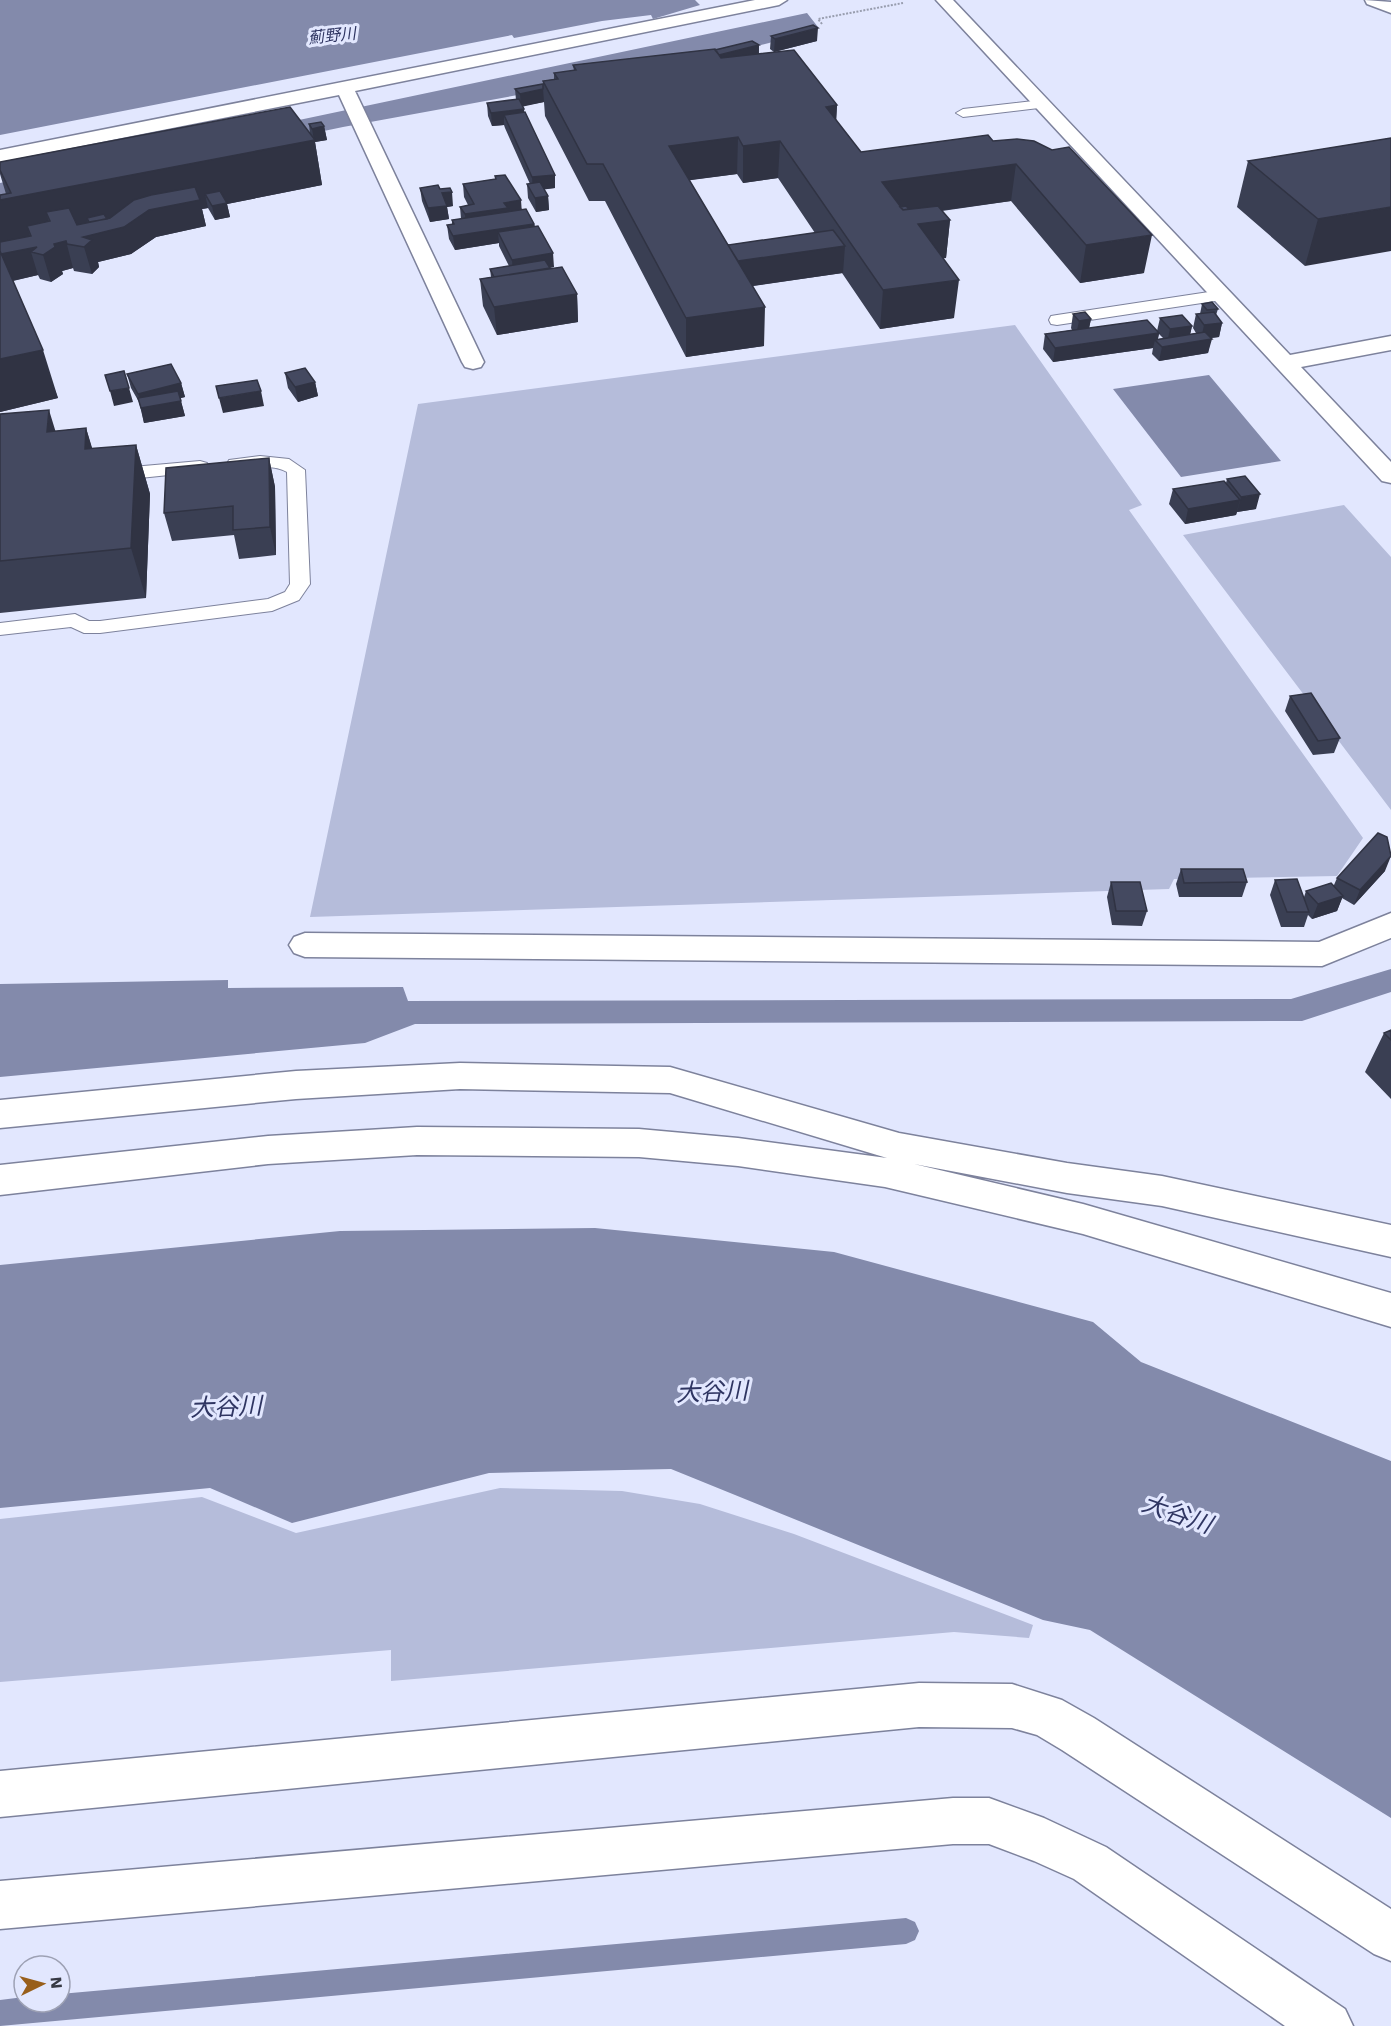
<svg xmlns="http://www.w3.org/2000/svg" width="1391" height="2026" viewBox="0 0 1391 2026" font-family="'Work Sans','Noto Sans JP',sans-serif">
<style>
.green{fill:#b5bcda}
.water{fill:#838aab}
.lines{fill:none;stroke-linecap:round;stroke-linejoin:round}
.stream{fill:#838aab;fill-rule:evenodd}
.service-casing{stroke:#7d829c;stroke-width:2}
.minor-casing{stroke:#7d829c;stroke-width:3}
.path{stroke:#989dae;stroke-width:2;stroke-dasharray:2 1.5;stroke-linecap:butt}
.service{fill:#fff;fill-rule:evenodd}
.minor{fill:#fff;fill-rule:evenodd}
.wall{fill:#3a3f53;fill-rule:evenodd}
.shaded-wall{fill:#303343}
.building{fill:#444960;stroke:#303343;stroke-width:1.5}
.labels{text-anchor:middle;stroke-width:6;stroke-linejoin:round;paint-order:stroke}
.far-water-label{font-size:16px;font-style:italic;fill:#2f3562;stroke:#e2e7fe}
.near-water-label{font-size:24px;font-style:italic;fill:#2f3562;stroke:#e2e7fe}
</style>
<rect width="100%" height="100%" fill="#e2e7fe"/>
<path class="green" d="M1015,325l127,180 -13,5 234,328 -26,38 -163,3 -5,10 -859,28 108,-513z
M1344,505l47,52v253l-208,-275z
M500,1488l122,3 78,13 94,30 239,91 -4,13 -75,-6 -563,49v-31l-391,32v-163l202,-22 94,36z"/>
<path class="water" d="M0,0h695l5,5 -47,14 -2,-4 -49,6 -88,17 -2,-3 -512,100z
M807,13l11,14 -49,16 -93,23 -333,61 -343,71v-15z
M1209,375l72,86 -100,16 -68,-88z
M1391,969v23l-89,29 -887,3 -50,19 -365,34v-93l228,-4v8l175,-1 5,14 883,-2z
M595,1228l239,24 259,70 48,40 250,99v357l-301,-188 -47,-10 -372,-151 -182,4 -197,50 -82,-35 -210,20v-243l340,-34z"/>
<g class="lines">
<path class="stream" d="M906,1918l9,4 4,9 -4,9 -9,4 -906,82v-26l24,-3v5h36v-8z"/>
<g class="service-casing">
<path id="service" d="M1042,100l7,4 -2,3 -84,10 -7,-4 7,-4z
M1222,290l6,1 2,4 -2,4 -171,26 -6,-1 -2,-4 2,-4 6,-1z
M260,456l29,3 16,11 5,114 -11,16 -27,11 -172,22h-16l-13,-6 -71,8v-12l75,-9 14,7h11l168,-22 17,-7 5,-8 -3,-112c-19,-11 -38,1 -58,-4l-2,-4 2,-4z
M200,461l7,2 2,4 -2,4 -86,9 -17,-4 -2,-4 2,-4h17z"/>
</g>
<g class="minor-casing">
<path id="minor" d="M755,0h32l-8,5 -424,86 129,271 -3,5 -8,2 -8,-2 -3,-5 -123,-267 -339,67v-12z
M936,0h17l337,355 101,-19v14l-90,17 90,95v21l-9,-2z
M1365,0l26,2v11l-24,-9z
M1391,913v25l-69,28 -1017,-9 -11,-4 -5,-8 5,-8 11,-4 1014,9z
M460,1063l210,4 229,66 168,30 95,13 229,49v32l-229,-51 -95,-13 -153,-29 169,40 308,89v34l-308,-93 -198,-47 -147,-21 -99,-9 -222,-2 -149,9 -268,31v-30l268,-29 149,-9 222,2 99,9 149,20 -217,-65 -210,-4 -164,10 -296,29v-28l296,-29z
M919,1683l93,1 50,16 32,18 297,191v52l-17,-7 -312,-204 -25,-15 -25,-7 -93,-1 -919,90v-46z
M953,1798h36l55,20 62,29 239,162 8,17h-68l-211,-147 -40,-18 -45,-17h-36l-953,85v-48z"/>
</g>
<path class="path" d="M822,24l-4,-5 85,-16"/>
<use href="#service" class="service"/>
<use href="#minor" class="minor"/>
</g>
<path class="wall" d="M771,36l46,5 -43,11 -4,-3z
M759,45v9l78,51 -1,16 25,31 132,-11 151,132 -64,10 -69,-82 -69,10 8,9 -4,38h-3l11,60 -74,11 -38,-56 -89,13 11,60 -78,11 -81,-156h-16l-44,-85 -1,-14 -22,4 2,7 31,62v13l-11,1 4,7 1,14 -13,2 -8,-14 -1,-14h3l-25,-56 -1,-3 -12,1 -4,-10 -1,-13 29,-3 -1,-11 28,-5v-3l11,-2v-6l20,-2 -1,-6zM737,174l6,9 35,-5 37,55 -87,12 -39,-65z
M309,124l15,2 3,14 -12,2 7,43 -95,19 3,13 -15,3 -7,-12 -6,1 4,17 -50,11 -25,17 -33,8 1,5 -7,7 -18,-3 -1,-3 -11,3 1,3 -12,8 -11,-3 -2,-4 -25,6 45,117 -58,14v-217l6,-1 -6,-20v-12l310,-28z
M1391,138l-86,128 -68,-59 11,-46z
M495,176l39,48 1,2 19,41 -5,1 28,26 1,28 -81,13 -14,-29 -3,-27 11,-2 -1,-8 19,-3 -10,-20v-3l-44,7 -6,-11 -2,-14 5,-1v-4l9,-1 -1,-12 8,-2 -4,-8 -1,-13 32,-5z
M420,188l20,1 13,17 -6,1 2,12 -19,3 -8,-21z
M1202,304l16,5 -2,6 6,8 -3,14 -8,1 -3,15 -49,8 -7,-7 1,-6 -100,14 -10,-13 2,-15 27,-4 -1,-2 2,-14 18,5 -2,9 68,3 3,-13 32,8 -2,8 6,-1 -3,-5 3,-14h4zM1159,334l4,4 -5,1z
M285,373l30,9 3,14 -20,6 -10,-14z
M127,374l54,9 4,14 -5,1 5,18 -41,7 -5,-21 -8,-14z
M0,414l56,17 30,-3 6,21 44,-4 14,49 -4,104 -146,15z
M269,458l6,29 1,68 -37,4 -5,-24 -62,6 -8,-28z
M1227,479l29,30 -19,3 -1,3 -51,9 -16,-20 4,-15 53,-6z
M1290,696l50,42 -6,15 -21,2 -28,-44z
M1181,869l66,13 -5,15h-63l-3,-13z
M1385,871l-31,34 -12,-7 -5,13 -25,8 -4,-4 -4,12h-23l-11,-32 5,-15 29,17 2,-6 28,-6 3,-7z
M1111,882l36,29 -5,15 -30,-1 -5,-28z
M1391,1030v69l-26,-27 19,-39z"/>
<path class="shaded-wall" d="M818,28l-1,13 -43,11 1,-13z
M759,45l-1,13 -62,3z
M543,89l1,13 -23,5 -1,-13z
M837,105l-2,37 -9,-35z
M524,109l1,14 -21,-8v10l-12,1 -1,-13z
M324,126l3,14 -12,2 7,43 -95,19 3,13 -15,3 -3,-14 -7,-12 3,14 -6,1 4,17 -50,11 -25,17 -33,8 1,5 -7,7 -8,-27 -1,-10 10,-3 -6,-16 3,14 -40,-11 -4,-9 8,27 -27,-13 5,17 -32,7v-50l314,-60 -2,-11z
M738,137l-1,37 -68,9v-37z
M780,141l-2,37 -35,5v-37z
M1016,164l-5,37 -118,16 -11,-35z
M555,175v13l-22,3 -1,-14z
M452,192l1,14 -6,1 2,12 -19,3 -2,-14 14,-15z
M548,196l1,14 -13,2 -1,-14z
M521,200l1,14 -56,14 -1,-14 39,-11z
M1391,207v44l-86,15 13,-47z
M950,220l-4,38 -32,4 -17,-39z
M534,224l1,14 -37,-6 1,11 -44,7 -2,-14z
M1152,235l-8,38 -64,10 6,-38z
M66,241l7,27 -11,3 1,3 -12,8 -8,-27 11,-11z
M845,246l-2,27 -112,16 1,-27z
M37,247l-6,5 7,23 -31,7 -7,-28z
M553,253l1,14 -41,7 -1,-14z
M959,280l-5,38 -74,11 3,-39z
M577,294l1,28 -81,13 -3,-28z
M765,307l-1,39 -78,11v-39z
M1091,319l-3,14 -12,2 3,-14z
M1222,323l-3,14 -18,2 3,-14z
M1192,326l-3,14 -22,3 3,-14z
M1159,333l-2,9 -2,-2 -2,8 -100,14 2,-14z
M1212,339l-4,14 -49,8 3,-14z
M43,350l15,48 -58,14v-53z
M315,382l3,14 -20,6 -3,-15z
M181,383l4,14 -43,11 -4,-14z
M129,388l4,14 -19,4 -4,-15z
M261,391l3,15 -41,7 -4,-15z
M181,401l4,15 -41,7 -3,-15z
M49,410l15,49 -17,-27z
M86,428l15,49 -16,-28z
M136,445l14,49 -4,104 -15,-50z
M269,458l6,29 1,68 -6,-28z
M1260,494l-4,15 -19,3 4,-15z
M1240,500l-4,15 -51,9 3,-15z
M1391,856l-6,15 -31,34 6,-15z
M1343,896l-6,15 -25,8 6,-15z"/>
<path class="building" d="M813,25l5,3 -43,11 -4,-3z
M752,41l7,4 -40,10 -4,-5z
M715,49l6,9 73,-8 43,55 -11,2 35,45 127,-17 5,6 24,-2 17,2 18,9 17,-3 83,88 -66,10 -70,-81 -134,18 21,28 35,-4 12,14 -32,4 41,56 -76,10 -103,-149 -37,5 -5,-9 -69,9 96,161 -79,11 -83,-154h-16l-44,-83 15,-2 -4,-6 22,-3 -3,-5z
M543,84v5l-23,5 -5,-5z
M519,99l5,10 -33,4 -4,-10z
M290,107l25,33 -315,60v-5l11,-2 -11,-23v-8z
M525,112l30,63 -23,2 -28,-62z
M321,122l3,4 -12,3 -3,-5z
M1391,138v69l-73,12 -70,-58z
M505,175l16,25 -17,3 4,5 -43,6 -5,-7 14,-3 -11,-20 33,-5 -1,-3z
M540,182l8,14 -13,2 -8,-14z
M438,185l2,4 10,-1 2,4 -10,1 5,13 -19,2 -8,-20z
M195,187l5,13 -51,10 -25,17 -41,10 9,3 -8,7 -17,-3 -1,-3 -12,3 1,3 -12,8 -12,-3 6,-5 -36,7 -1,-3v-9l31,-6 -4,-10 23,-5 -4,-9 23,-4 8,17 33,-7 24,-18 17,-5z
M220,191l7,12 -15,3 -7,-12z
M906,206l3,3 -6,1 -3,-3z
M526,209l8,15 -81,12 -6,-11 7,-1 -2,-4z
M104,214l3,5 -18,3 -2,-4z
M538,226l15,27 -41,7 -14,-28z
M833,230l12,16 -107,15 -10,-16z
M0,251l43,99 -43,9z
M545,260l5,8 -56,9 -4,-8z
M562,267l15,27 -83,13 -14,-28z
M1212,302l6,7 -11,1 -5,-6z
M1085,312l6,7 -12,2 -6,-7z
M1214,312l8,11 -18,2 -8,-11z
M1182,315l10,11 -22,3 -10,-11z
M1147,320l12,13 -104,15 -10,-14z
M1205,332l7,7 -50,8 -7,-7z
M171,364l10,19 -43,11 -11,-20z
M305,368l10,14 -20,5 -10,-14z
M124,371l5,17 -19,3 -5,-16z
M257,380l4,11 -42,7 -3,-12z
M178,391l3,10 -40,7 -3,-10z
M49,410l-2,22 39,-4 -1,21 51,-4 -5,103 -131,13v-147z
M269,458l1,69 -37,3v-24l-69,7 2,-45z
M1245,476l15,18 -19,3 -14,-18z
M1224,481l16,19 -52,9 -15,-20z
M1311,693l29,45 -22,3 -28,-45z
M1378,833l9,4 4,19 -31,34 -23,-12z
M1181,869h62l4,13 -63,1z
M1297,879l12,33h-22l-12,-32z
M1111,882h29l7,29h-31z
M1331,883l12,13 -25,8 -12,-13z
M1391,1030v10l-7,-7z"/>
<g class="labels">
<g class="far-water-label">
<text transform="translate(332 35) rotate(-6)" y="6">薊野川</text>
</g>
<g class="near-water-label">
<text transform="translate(712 1392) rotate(-2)" y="8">大谷川</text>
<text transform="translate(226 1407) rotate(-2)" y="8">大谷川</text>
<text transform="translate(1177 1514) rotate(19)" y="8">大谷川</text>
</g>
</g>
<g transform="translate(42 1984) rotate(85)"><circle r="28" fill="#e2e7fe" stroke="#9da1b4" stroke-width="1.5"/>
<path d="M0-4.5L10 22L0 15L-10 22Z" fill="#985f1b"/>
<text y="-9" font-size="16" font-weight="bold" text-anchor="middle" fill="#363944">N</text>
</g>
</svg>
